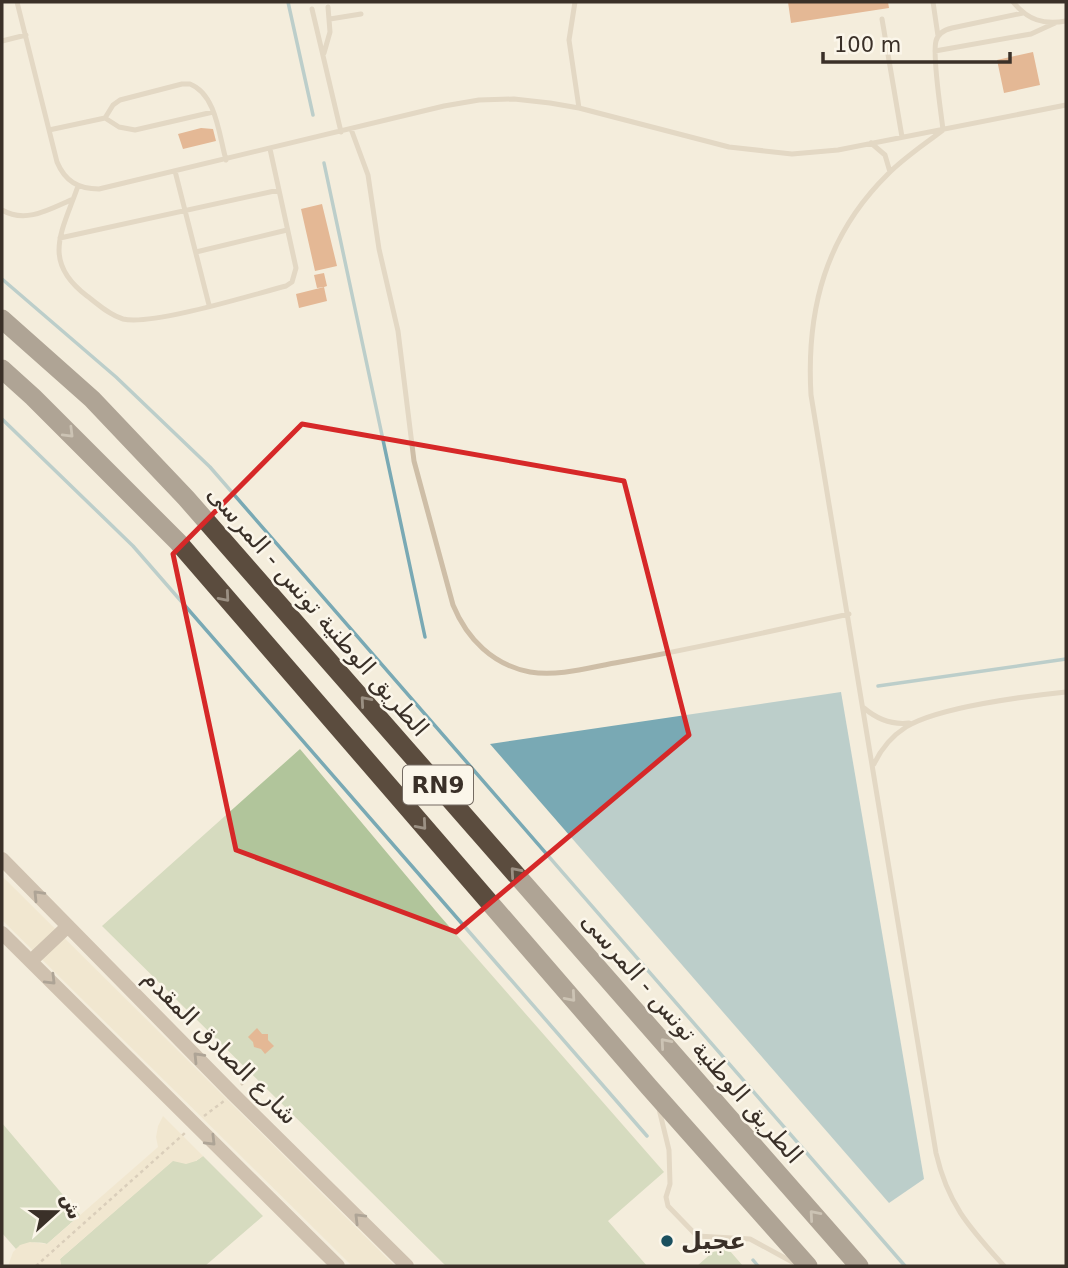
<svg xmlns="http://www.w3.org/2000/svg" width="1068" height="1268" viewBox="0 0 1068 1268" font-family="'DejaVu Sans',Vazirmatn,sans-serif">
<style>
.green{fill:#b1c59b}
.plaza{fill:#eee1c2}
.water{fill:#79a9b4}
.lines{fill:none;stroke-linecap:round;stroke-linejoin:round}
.stream{stroke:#79a9b4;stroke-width:3.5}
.building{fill:#d0783f}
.path{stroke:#baa991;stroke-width:2.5;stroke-dasharray:3.5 3.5;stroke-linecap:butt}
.lane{stroke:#cebea7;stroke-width:5}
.secondary{stroke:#a28d78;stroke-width:14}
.highway{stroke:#5b4c3e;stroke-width:19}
.oneway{stroke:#9b9083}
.oneway2{stroke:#594c40}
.marked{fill:none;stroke:#d62828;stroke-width:5;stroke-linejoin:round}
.poi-dot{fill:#1a505f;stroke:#fbf6ea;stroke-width:2.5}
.labels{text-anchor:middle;stroke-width:5;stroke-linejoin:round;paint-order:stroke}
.shield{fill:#fbf6ea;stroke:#746b62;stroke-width:2}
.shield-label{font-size:23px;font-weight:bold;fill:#3a3028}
.street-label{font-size:24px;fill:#3a3028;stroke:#fbf6ea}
.poi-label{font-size:24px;font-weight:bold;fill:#3a3028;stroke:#fbf6ea;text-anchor:start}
</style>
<rect width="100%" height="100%" fill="#f4eddc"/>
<path class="green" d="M300,749l140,167 224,256 -56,49 39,45h-201l-344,-340z
M2,1123l78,92 -33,29c-10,-3 -23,-1 -31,5l-14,-16z
M203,1156l60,60 -58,50h-144l-1,-7 113,-99 23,1z
M723,1243l20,23h-46z"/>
<path class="plaza" d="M2,876l393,390h-43l-350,-346z
M163,1116l40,40 -7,5 -10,3 -13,-3 -113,98 1,7h-53l5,-14 7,-7 10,-3 17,2 111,-97 -2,-10 2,-11z"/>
<path class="water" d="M841,692l83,487 -35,24 -399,-459z"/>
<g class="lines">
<path class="stream" d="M288,2l25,113
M324,163l101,474
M2,279l114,98 94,90 695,799
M2,419l131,127 514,590
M878,686l188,-27
M753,1260l5,6"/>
</g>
<path class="building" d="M788,2h100l1,6 -98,15z
M1033,52l7,33 -36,8 -7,-33z
M201,128l12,1 3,12 -33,8 -5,-15z
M322,204l15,62 -22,5 -14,-62z
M324,273l3,13 -3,1 3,14 -28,7 -3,-14 28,-7 -7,1 -3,-13z
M257,1028l5,6h6v6l6,6 -9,8 -4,-5 -7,-2 -1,-5 -5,-5z"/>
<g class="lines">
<path class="path" d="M241,1085l8,-8
M204,1116l20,-15
M36,1266l150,-134"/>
<path class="lane" d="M17,2l40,160c8,19 21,27 42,27l345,-83 35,-6 35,-1 36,4 29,5 150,39 63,7 46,-4 228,-45
M575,2l-6,38 10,68
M933,2l5,34
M1013,2c15,18 30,23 53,19
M312,9l29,123
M330,19l31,-5
M882,19l20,118
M2,41l24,-6
M935,51l96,-17 24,-11
M324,53l6,-21 -2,-25
M105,118l14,9 16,3 78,-18
M351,129l17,46 11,74 19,82 16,130 39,144c14,34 40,60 77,67 29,5 61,-5 90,-10 77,-14 153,-31 229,-48
M49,130l56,-12 8,-13 7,-5 62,-16h8c26,10 29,51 36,76
M943,130c-18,14 -38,27 -55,44 -62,61 -82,135 -77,221l125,758c12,52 34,75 68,113
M943,130c-2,-19 -11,-74 -7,-89 2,-8 8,-11 16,-13l71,-15
M871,143l14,12 5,17
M175,171l34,134
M78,186c-16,46 -37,75 9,110 11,8 22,19 36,23 29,7 128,-24 163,-33l6,-4 4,-14 -26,-119
M2,210c24,14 48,-1 71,-11
M60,238l219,-48
M196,252l91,-22
M864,708c14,12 28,17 45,15
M874,764c7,-15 18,-28 32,-37 32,-20 121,-31 160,-35
M659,1109l10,41 1,34 -4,13 2,9 29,30 53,3 46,25"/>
<path class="secondary" d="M2,859l231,235 174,172
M2,933l336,333
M31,961l37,-35"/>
<path class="highway" d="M2,319l90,80 94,99 673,768
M2,369l31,28 145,145 471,545 159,179"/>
</g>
<defs><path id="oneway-chevron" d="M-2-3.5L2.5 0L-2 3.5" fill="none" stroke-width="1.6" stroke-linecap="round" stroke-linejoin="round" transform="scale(1.75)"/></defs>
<g class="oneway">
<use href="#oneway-chevron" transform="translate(69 433) rotate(45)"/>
<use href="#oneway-chevron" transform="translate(225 597) rotate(49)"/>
<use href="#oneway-chevron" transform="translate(365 701) rotate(-131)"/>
<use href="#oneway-chevron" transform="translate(422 825) rotate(49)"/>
<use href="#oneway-chevron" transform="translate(515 872) rotate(-131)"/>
<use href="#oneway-chevron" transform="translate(571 997) rotate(49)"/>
<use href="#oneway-chevron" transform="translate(665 1043) rotate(-131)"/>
<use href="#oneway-chevron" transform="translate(814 1215) rotate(-131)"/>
</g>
<g class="oneway2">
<use href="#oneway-chevron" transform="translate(38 895) rotate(-134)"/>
<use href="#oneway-chevron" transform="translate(51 980) rotate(45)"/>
<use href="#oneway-chevron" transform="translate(198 1057) rotate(-134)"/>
<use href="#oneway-chevron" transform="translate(211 1141) rotate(45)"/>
<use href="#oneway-chevron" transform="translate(359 1218) rotate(-135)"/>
</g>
<path d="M0 0H1068V1268H0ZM302,424l322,57 65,254 -233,197 -220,-82 -63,-296z" fill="#f4eddc" fill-opacity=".55" fill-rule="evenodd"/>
<path class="marked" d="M302,424l322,57 65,254 -233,197 -220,-82 -63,-296z"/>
<circle class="poi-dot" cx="667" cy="1241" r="7"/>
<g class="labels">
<rect class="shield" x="403" y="765.5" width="70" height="39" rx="5"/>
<g class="shield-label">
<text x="438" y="793">RN9</text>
</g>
<g class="street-label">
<text transform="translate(318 611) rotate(49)" y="8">الطريق الوطنية تونس - المرسى</text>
<text transform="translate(692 1038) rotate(49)" y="8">الطريق الوطنية تونس - المرسى</text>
<text transform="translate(220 1047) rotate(45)" y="8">شارع الصادق المقدم</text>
</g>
<g class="poi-label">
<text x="681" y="1249">عجيل</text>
</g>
</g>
<rect width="1068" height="1268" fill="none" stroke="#3a3028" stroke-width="7"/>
<g transform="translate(56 1212) rotate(69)" stroke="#fbf6ea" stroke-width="5" paint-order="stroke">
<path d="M0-5L12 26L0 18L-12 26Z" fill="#3a3028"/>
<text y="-10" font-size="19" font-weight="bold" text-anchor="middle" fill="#3a3028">ش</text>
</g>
<path d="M823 52v10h187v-10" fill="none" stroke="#3a3028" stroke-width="3.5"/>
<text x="834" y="52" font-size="21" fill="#3a3028" stroke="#fbf6ea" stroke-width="5" paint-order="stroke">100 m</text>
</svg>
